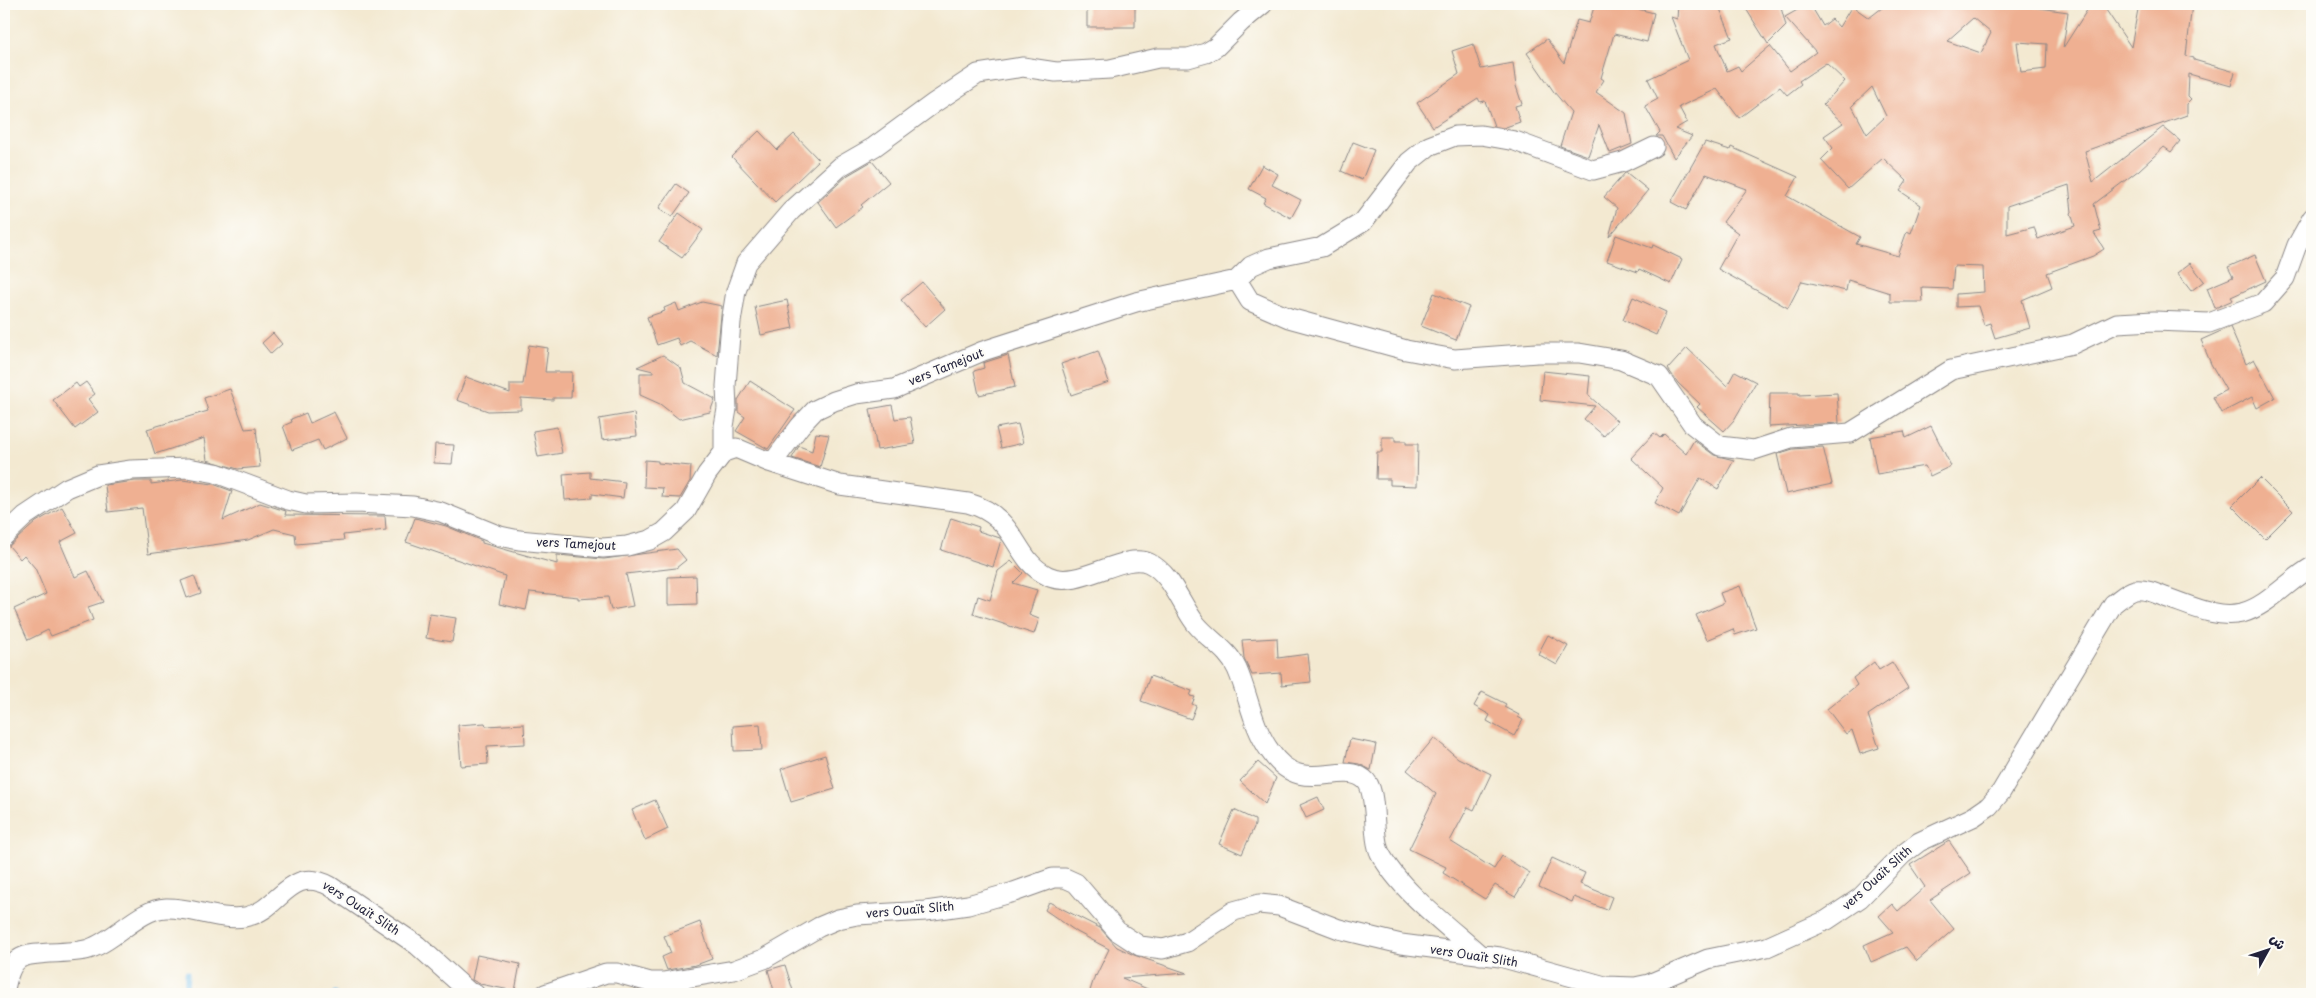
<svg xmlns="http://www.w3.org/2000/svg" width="2316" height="998" viewBox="0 0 2316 998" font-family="'Playpen Sans','Playpen Sans Arabic',sans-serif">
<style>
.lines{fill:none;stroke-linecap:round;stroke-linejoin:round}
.stream{stroke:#75beed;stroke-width:5}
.building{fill:#efb092;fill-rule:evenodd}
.minor-casing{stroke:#8a8686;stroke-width:21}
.minor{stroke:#fff;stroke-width:19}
.labels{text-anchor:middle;stroke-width:4.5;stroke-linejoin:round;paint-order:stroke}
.street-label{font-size:12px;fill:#22223b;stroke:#fdfcf7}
</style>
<rect width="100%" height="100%" fill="#fdfcf7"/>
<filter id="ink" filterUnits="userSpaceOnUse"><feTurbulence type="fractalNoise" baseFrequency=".02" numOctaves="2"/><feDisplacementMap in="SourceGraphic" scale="10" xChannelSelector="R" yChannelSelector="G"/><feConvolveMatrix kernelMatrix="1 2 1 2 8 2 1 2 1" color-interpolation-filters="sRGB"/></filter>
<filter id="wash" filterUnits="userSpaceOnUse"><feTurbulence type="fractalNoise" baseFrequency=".0096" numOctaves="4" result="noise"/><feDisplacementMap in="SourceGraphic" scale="20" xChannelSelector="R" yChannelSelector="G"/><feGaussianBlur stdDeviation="1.12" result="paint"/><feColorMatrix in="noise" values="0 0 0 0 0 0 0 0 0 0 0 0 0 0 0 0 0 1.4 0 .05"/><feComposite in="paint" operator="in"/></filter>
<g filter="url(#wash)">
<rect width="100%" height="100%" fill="#f3e9d1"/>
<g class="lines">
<path class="stream" d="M186,994l1,-21
M335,994v-1"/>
</g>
<g id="blocks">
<path class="building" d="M1087,4h48v23h-48z
M1595,4h23l36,9 -7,29 -33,-8 -13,44 3,2 -8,12 30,21 6,31 -22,9 -11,-28 -11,31 -28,-10 11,-34 -17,-20 -27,-39 20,-14 17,24 13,-43 12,3z
M1678,4h40l14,34 -16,6 11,27 11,-5 3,5 29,-25 20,25 26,-19 -31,-35 23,-13h2l13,22 9,-7 7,8 13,-21 17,12 18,-14h124l57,8 -5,36 28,-44h18l-3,6 25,37 8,-43h53l-6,52 8,2v2l41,12 -4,14 -42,-12 -1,23 3,3 -4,4v11l-102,36 8,31 70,-55 17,14 -9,11 -7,-5 -25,23 -45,34 7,27 -7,2 10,16 -11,7 -46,17 5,14 -30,13 8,28 -35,10 -5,-15 -6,2 -6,-19 -22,1v-13l28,-2 -1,-25 -29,-1 -2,23 -30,-1 1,14h-33v-9l-42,-13 -2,11 -44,-10 -14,27 -70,-39 20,-36 -15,-11 24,-33 -41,-15 -20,36 -15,-8 34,-60 25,8 1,-3 67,30 -11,19 73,41 -4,7 42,12 9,-25 4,2 10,-28 -21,-14 7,-10 -24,-23 -35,31 -27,-29 12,-12 -9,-12 19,-13 -20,-18 22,-24 -19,-18 -27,18 2,3 -14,11 -7,-8 -41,31 -22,-29 -38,18 8,15 -12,7 17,7 -18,22 -12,-22h-6l4,-4 -15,-26 13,-7 -10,-20 40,-19 -17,-43 6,2zM1973,18l18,15 -10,20 -34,-12zM2017,42l30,2 -1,25 -25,3zM1872,87l14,29 -19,18 -15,-28zM2069,185l3,27 -1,1 4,13 -37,13 -4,-12 -27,7v-28z
M1743,4h37l6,22 -18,18z
M1473,44l8,25 32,-6 3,23 6,18 -7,2 5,16 -17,6 -9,-2 -9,-25 -5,1 -2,-4 -45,29 -16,-24 42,-29 -7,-23z
M759,131l18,19 17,-16 25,26 -44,42 -43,-45z
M1353,142l21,8 -12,30 -21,-9z
M872,161l17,21 -28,23 2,2 -27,20 -18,-25 30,-27z
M1262,165l16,9 -6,11 29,15 -10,18 -28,-15 3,-5 -17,-9z
M1625,173h2l21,17 -39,47 8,-29 -13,-11z
M676,184l13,9 -17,24 -13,-9z
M679,213l24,17 -21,28 -23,-16z
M1616,235l36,13 1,-3 29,14 -11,25 -32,-15 -1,3 -31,-11z
M2255,255l11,26 -35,16 2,3 -18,8 -8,-20 26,-11 -5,-10z
M2190,263l14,18 -13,10 -14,-18z
M922,282l23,27 -20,18 -24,-27z
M1434,293l35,14 -13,33 -35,-14z
M1633,297l33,15 -10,23 -33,-15z
M787,300l6,28 -32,7 -6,-28z
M702,302l20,4 -5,49 -27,-14 -10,5 -3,-8 -20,7 -10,-28 18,-6 -1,-3 12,-5 3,8z
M2230,327l16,37 8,-5 21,39 -18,10 -5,-11 -31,16 -8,-16 13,-7 -15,-26 -10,-24z
M273,333l9,11 -11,10 -9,-11z
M529,345l19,3 -3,24h27l-1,26h-18v2l-32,-2v12l-33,1 -31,-11 9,-23 44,16v-9h13z
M1687,348l40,38 8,-15 21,11 -22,38 -10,11 -27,-24 3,-3 -22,-21 -10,-14z
M1098,351l11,31 -38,13 -10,-31z
M663,355l18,13 4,15 30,16 -5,13 -31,7 -19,-15 -20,-9v-22h13v-2l-16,-4z
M1008,355l7,32 -36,8 -5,-24 10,-3 -1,-5z
M1543,371l47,5 -2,19 29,26 -13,15 -20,-17 11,-13 -55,-6z
M750,381l45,29 -27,39 -32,-18 9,-14 -7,-5v-12z
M86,382l9,12 -7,5 10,13 -23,17 -22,-29 23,-17 3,4z
M230,389l15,40 11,-1 4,39 -22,2 -31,-9 -3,-22 -49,16 -8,-25 61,-18 -4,-13z
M1770,393h29v2l38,-2 2,30 -70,4z
M892,405l3,14 15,-2 5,27 -38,6 -7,-41z
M334,412l13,26 -24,12 -5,-10 -26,10 -9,-24 9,-4 -1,-3 15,-6 4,10z
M634,413l3,23 -35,4 -3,-21z
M1018,424l5,19 -22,5 -5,-20z
M1931,426l20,40 -21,10 -5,-10 -48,8 -7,-37 34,-6 2,7z
M557,427l5,26 -24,4 -5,-26z
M816,433l13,2 -9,32 -28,-9 7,-12 13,5z
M1654,433l6,5 4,-4 22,20 8,-14 20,15 20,5 -16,29 -18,-11 -21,38 -24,-13 8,-15 -32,-30z
M1382,437h13v4h11v3h12l-1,42 -27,-1v-6h-14l1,-27h5z
M435,444l19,1 -2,19 -18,-1z
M1823,447l9,37 -46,10 -9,-40 16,-5z
M645,460l13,1v2l33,3 -1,15 -10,17 -18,-1 1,-9 -19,-1z
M590,472v6l35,4 -2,16 -31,-4v4l-27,2 -2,-26z
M2260,478l33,33 -28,28 -33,-33z
M182,480l31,4 19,7 -9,29 37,-17 26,8 -1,4 100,1 1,14 -43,5 1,5 -48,4 -1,-10 -21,-5 -26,11 -100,14 -6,-46 -34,4 -3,-27 30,-4h16v3z
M62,507l15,26 -17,9 15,35 13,-6 15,31 -15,5 5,13 -42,16 -3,-6 -20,10 -14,-31 32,-15 -11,-26 -11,-13 -4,4 -11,-13 27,-24z
M415,518l31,8 36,15v2l75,21v-9l47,4 73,-10 9,11 -10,8 -50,6 7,32 -22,4 -3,-13 -30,2v-2l-48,-5 -4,18 -27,-6 6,-28 -99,-34z
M951,518l28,9 -1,4 22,7 1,2 -8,27 -52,-17z
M1011,561l12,12 -10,10 24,7 -8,25 10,4 -5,15 -61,-20 5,-18 12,4 8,-29z
M194,576l7,17 -14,5 -6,-17z
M696,576l1,28 -29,1v-28z
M1740,586l16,42 -21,7 -2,-6 -26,11 -11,-25 28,-12 -4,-10z
M430,614l26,4 -4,24 -26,-4z
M1548,635l20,11 -11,19 -19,-11z
M1277,638l1,20 30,-4 3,28 -29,3 -1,-12 -29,2 -8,-17 -2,-18z
M1874,662l5,8 13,-8 16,26 -40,27 11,33 -19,6 -8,-24 -6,4 -19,-25 30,-24 -4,-7z
M1150,676l42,15 -2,5 5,1 -3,7 4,2 -5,13 -50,-18z
M1482,692l24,12 -2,3 15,8 -1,2 5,3 -9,16 -27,-15 3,-6 -16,-9z
M485,723l1,3 38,-2 1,20 -38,2 1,18 -27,2 -3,-41z
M760,724l2,26 -28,1 -1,-25z
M1434,738l24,20 33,16 -17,36 -6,-3 -18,34 44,28 8,-13 28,17 -15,24 -20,-12 -10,14 -42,-26 3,-6 -37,-18 27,-55 -29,-24z
M1350,739l26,5 -5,26 -12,-6 -14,-2z
M825,755l10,34 -44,13 -10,-33z
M1258,762l18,16 -11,26 -25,-23z
M1318,797l6,13 -18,8 -6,-13z
M655,800l13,29 -23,11 -13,-30z
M1234,810l21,10v5l-13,29 -23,-10z
M1949,841l22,32 -41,27 24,29 -37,32 -11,-14 -35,15 -7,-17 29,-13 -14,-16 13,-12 6,7 27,-24 -15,-22z
M1552,858l33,15 -5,11 32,13 -5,13 -33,-13 -2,5 -33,-15z
M1049,902l51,26 17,19 17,8 53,18 -65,5 37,16h-70l6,-19 1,1 13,-27 -32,-17 -32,-22z
M700,922l12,37 -16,6 -29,5 -5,-13 9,-4 -7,-17z
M477,955l43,9 -5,27 -35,-7 -8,-4z
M785,965l9,29h-19l-7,-24z"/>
</g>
</g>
<g filter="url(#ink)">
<use href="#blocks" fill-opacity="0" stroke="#8a8686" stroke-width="1"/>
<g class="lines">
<g class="minor-casing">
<path id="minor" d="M1237,280l13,21 39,17 117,32 49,9 82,-6h42l42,7 38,16 34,49 27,21 34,4 37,-12 59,-5 101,-63 122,-26 44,-21 37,-2 55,2 54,-20 22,-25 12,-33 15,-27
M1237,280l14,-14 18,-8 53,-11 41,-25 46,-60 20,-16 26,-10 26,-1 34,6 78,29 30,-8 31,-15
M724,452v-26l3,-17 -1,-23 5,-64 5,-31 10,-28 45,-52 50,-45 33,-19 60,-44 44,-29 45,-7 33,5 54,-3 48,-11h30l18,-5 10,-6 25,-25 22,-18
M769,462l71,23 128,18c51,14 44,56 80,73 30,15 75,-25 101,-13 23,11 32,42 47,61 13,16 32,25 41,45 12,27 15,57 33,82 31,47 70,9 94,28 15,11 7,56 16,74 19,37 69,74 100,102
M4,536l21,-20 42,-28 31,-13 33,-5 57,-2 28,5 72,27 18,4 51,-1 56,3 28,6 59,24 19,4 84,8 24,-2 23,-6 14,-8 22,-21 21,-37 17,-22 12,-4 33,14 7,-4 24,-32 15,-16 19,-9 22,-7 38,-5 89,-38 153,-49 101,-22
M4,993c3,-12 5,-27 15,-34 12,-9 52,-4 70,-10 27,-9 50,-40 77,-41 26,-1 52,13 79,9 35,-6 44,-53 85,-31l87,59 52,47 6,2
M545,994l61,-21h11l33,9h13l71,-12 30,-11 55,-32 19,-8 19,-4 69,-4 42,-6 46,-13 39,-14h12l11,5 41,48 23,15 23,3 24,-7 47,-31 25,-7 20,2 60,23 62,15 99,13 105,29 30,1 14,-3 59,-25 59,-12 60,-27 33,-22 42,-43 17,-13 54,-25 16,-11 12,-14 112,-188c7,-5 14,-12 22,-14 11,-1 20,3 30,7 24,8 51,22 77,16 26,-7 47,-33 70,-46"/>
</g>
<use href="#minor" class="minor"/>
</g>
</g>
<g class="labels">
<g class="street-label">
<text transform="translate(946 367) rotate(-22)" y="4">vers Tamejout</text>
<text transform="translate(576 544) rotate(3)" y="4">vers Tamejout</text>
<text transform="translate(1877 878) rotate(-42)" y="4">vers Ouaït Slith</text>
<text transform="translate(361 908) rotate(33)" y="4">vers Ouaït Slith</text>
<text transform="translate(910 910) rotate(-5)" y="4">vers Ouaït Slith</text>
<text transform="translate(1474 956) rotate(9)" y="4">vers Ouaït Slith</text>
</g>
</g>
<rect width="2316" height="998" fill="none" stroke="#fdfcf7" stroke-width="20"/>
<g transform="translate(2268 950) rotate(50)" stroke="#fdfcf7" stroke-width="4" paint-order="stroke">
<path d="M0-4L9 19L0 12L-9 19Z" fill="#22223b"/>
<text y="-8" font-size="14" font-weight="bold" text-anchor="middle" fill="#22223b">ش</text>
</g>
</svg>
